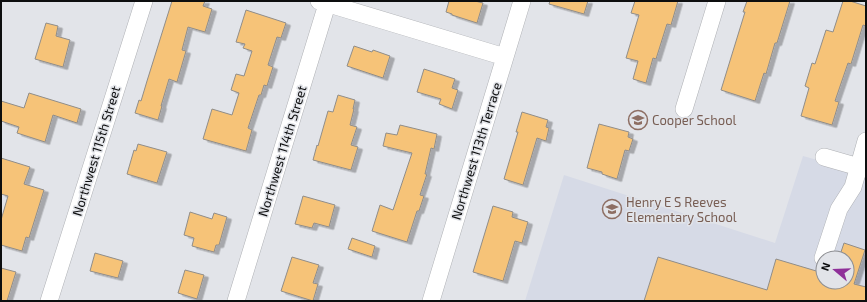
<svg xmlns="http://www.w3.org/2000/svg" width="867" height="302" viewBox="0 0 867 302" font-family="'Exo 2',sans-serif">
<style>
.built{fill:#d6dae6;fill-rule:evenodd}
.building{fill:#f6c378;stroke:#908d89;filter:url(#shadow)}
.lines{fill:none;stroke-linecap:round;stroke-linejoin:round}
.minor-casing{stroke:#afb1b5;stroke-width:18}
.minor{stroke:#fff;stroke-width:17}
.labels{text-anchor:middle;stroke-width:3;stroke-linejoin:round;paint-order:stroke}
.education-label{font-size:13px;fill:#785e54;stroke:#e2e4e9;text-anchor:start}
.street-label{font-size:13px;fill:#0d0e0f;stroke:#e2e4e9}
</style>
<defs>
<filter id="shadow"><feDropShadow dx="4.5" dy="2.5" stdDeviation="0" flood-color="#0004"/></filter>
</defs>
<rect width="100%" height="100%" fill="#e2e4e9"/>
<path class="built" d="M803,156l63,18v127h-341l39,-126 211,68zM823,258h24v24h-24z"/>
<path class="building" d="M172,1h33l-2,5 9,3 -7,23 -17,-5 -6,23 4,1 -9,31 -8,-3 -8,27h1l-4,14 -23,-7 4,-13 2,1 6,-20z
M449,1h26l8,2 -6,20 -25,-8v-1l-6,-2z
M550,1h38l-4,13 -35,-10z
M635,1h43l-7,24 -4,-1 -11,35 -3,-1 -7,25 -13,-4 5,-18 -12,-3 13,-43 -8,-2z
M747,1h43l-13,42h-2l-9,31 -2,-1 -9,28 -34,-11 24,-78h-2z
M843,1h7l16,5v20l-3,-1 -12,39 -3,-1 -13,38 4,1 -7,23 -31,-9 8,-28 -4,-2 7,-23 3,1 11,-34 7,2z
M246,10l40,13 -5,15 -4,-1 -9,28 5,2 -6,19 -3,-1 -3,10h-2l-11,33 4,2 -6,21 -43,-12 9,-30 20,6 7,-22 -8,-3 5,-16 8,2 8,-25 -9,-3 2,-4 -9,-2z
M46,23l12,3 -2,10 14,4 -7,27 -28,-8z
M354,46l18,6 1,-2 17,6 -7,22 -36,-12z
M424,69l31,10 -3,9 6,2 -6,19 -13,-5 2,-5 -24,-7z
M29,93l52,16 -4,14 -24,-8 -8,27 -28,-9 2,-6 -18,-6v-20l23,7z
M338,95l17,5 -2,9h1l-4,16 7,2 -6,18 7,2 -7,23 -38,-10 4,-15 1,1 10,-35 5,1z
M522,112l26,8 -2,7 3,1 -3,13 -9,-3 -14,47 -19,-6 14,-47h-2z
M599,124l30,8 -1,5 5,2 -4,12 -4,-1 -8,29 -15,-5v-2l-15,-4z
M400,125l37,9 -3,15 -3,-1 -6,26h2l-7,21 4,1 -5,15h-2l-10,31 -35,-11 8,-26 13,5 19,-57 -29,-7 3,-13 11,2z
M138,144l29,8 -10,31 -30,-9 7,-24 2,1z
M1,158l29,9 -6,17 20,6 -15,48 -3,-1 -4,14 -21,-6v-25l7,-24 -7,-2z
M303,196l32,9 -6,22 -15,-4 -2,5 -17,-4z
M493,206l20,6 -1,5 16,5 -6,21 -7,-2 -12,40 -30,-9z
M190,212l22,7 2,-6 13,4 -8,28h-3l-2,7 -22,-6 2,-8 -10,-3z
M352,238l23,8 -3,11 -24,-8z
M844,243l21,7 -11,34 12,3v14h-222l14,-44 109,33 9,-31 47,14v9h24v-24h-8z
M95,253l28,8 -5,17 -28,-7z
M292,257l27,8 -6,18 5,1 -5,17 -32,-10z
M1,268l15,4 -9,29h-6z
M185,270l19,5 -7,24 -19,-6z"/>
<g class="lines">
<g class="minor-casing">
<path id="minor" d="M319,1l186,56
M684,109l33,-108
M824,157l42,12
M823,258l16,-49 14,-22 13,-46
M49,301l95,-300
M236,301l92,-300
M431,301l91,-300"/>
</g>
<use href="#minor" class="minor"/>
</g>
<defs>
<g id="school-ring" transform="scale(1)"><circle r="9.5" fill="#e2e4e9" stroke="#8d6e63" stroke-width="1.5"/><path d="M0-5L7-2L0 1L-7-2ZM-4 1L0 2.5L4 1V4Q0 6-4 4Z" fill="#8d6e63"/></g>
</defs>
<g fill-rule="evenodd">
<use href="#school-ring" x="638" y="120"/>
<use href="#school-ring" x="612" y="209"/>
</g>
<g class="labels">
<g class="education-label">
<text x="652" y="125">Cooper School</text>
<text x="626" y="207">Henry E S Reeves<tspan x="626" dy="15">Elementary School</tspan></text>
</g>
<g class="street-label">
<text transform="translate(96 151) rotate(-73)" y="5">Northwest 115th Street</text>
<text transform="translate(282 151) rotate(-73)" y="5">Northwest 114th Street</text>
<text transform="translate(476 151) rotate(-73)" y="5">Northwest 113th Terrace</text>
</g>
</g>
<rect width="867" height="302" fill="none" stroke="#0d0e0f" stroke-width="4"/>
<g transform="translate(835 270) rotate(289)"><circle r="19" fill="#e2e4e9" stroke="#8d8e92"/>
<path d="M0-3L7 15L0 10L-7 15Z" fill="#8f3099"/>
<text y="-6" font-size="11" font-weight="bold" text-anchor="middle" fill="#0d0e0f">N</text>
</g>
</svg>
